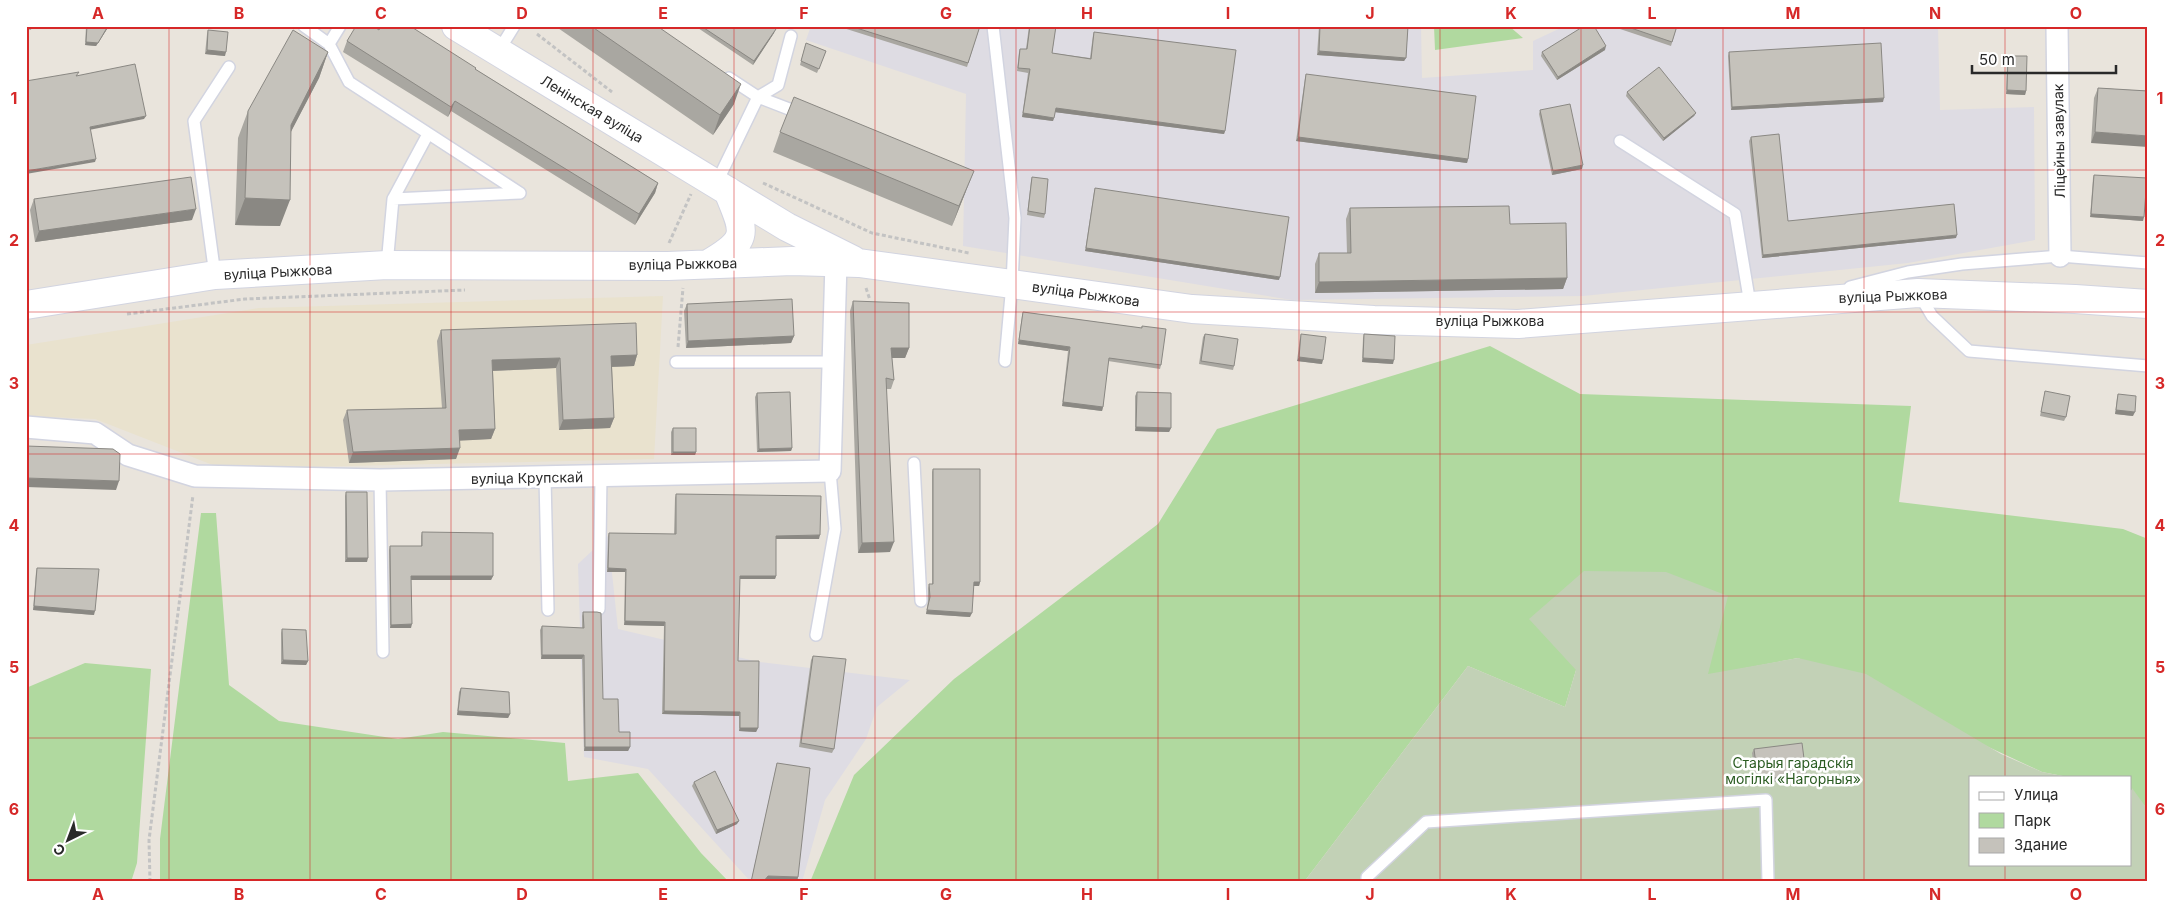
<svg xmlns="http://www.w3.org/2000/svg" width="2174" height="908" viewBox="0 0 2174 908" font-family="Inter,sans-serif">
<style>
.industrial{fill:#dedce3}
.education{fill:#e9e2ce}
.green{fill:#b0d99f}
.cemetery{fill:#c2d1b6}
.lines{fill:none;stroke-linecap:round;stroke-linejoin:round}
.lane-casing{stroke:#d2d4e0;stroke-width:14}
.street-casing{stroke:#d2d4e0;stroke-width:24}
.secondary-casing{stroke:#d2d4e0;stroke-width:30}
.path{stroke:#c3c3c3;stroke-width:3;stroke-dasharray:4 2.5;stroke-linecap:butt}
.lane{stroke:#fff;stroke-width:11}
.street{stroke:#fff;stroke-width:21}
.secondary{stroke:#fff;stroke-width:28}
.wall{fill:#a9a7a1}
.shaded-wall{fill:#8a8883}
.building{fill:#c5c2bb;stroke:#8a8883}
.grid{fill:none;stroke:#d62828;stroke-width:1;stroke-opacity:0.55}
.labels{text-anchor:middle;stroke-width:5;stroke-linejoin:round;paint-order:stroke}
.street-label{font-size:14px;fill:#292929;stroke:#fff}
.park-label{font-size:14px;fill:#2b5c22;stroke:#fff}
.neatline{fill:none;stroke:#d62828;stroke-width:2}
.grid-label{font-size:16px;text-anchor:middle;font-weight:bold;fill:#d62828}
</style>
<rect width="100%" height="100%" fill="#e9e4dc"/>
<path class="industrial" d="M811,26h610l1,52 111,-8v-29l32,-15h373l2,84 94,-3 1,133 -127,23 -325,33 -291,4 -329,-54 3,-152 -160,-54z
M608,536l10,93 141,33 151,18 -33,27 -11,32 -41,61 -23,82h-51l-103,-113 -64,-12 -6,-193z"/>
<path class="education" d="M663,296l-9,163 -431,10 -128,-50 -69,-3v-71l233,-37z"/>
<path class="green" d="M1434,26h75l14,12 -88,12z
M1490,346l90,48 331,12 -12,96 224,27 25,10v271l-18,-22v-11h-62l-26,-5 -244,-114 -90,17 -132,-5 -11,37 -97,-41 -164,216h-494l44,-107 100,-96 204,-155 59,-95z
M201,513h15l13,172 50,36 119,18 45,-7 122,11 3,38 70,-8 63,80 28,29h-569v-43z
M85,663l66,6 -14,194 -6,19h-105v-194z"/>
<path class="cemetery" d="M1584,571l82,1 62,24 -20,78 90,-16 68,16 135,80 41,18 26,5h-98v87h160l2,-76 16,22v72h-844l164,-216 97,41 11,-37 -47,-51z"/>
<g class="lines">
<g class="lane-casing">
<path id="lane" d="M304,26l25,18
M340,26l-11,18 20,38 171,111
M993,26l22,192 -3,66 -7,77
M498,52l16,-26
M729,78l29,19 44,17
M1620,141l115,73 13,78 -1,13
M716,184l42,-87 20,-12 13,-49
M393,199l35,-65
M387,265l6,-66 127,-6
M215,275l-21,-154 35,-54
M1850,287l58,-15 54,-8 98,-8 88,7
M1919,294l13,22 37,35 179,15
M676,362h157
M914,463l7,138
M545,478l3,132
M380,480l3,172
M599,609l2,-132
M816,635l19,-106 -5,-58
M1367,882v-5l59,-55 340,-22 2,82"/>
</g>
<g class="street-casing">
<path id="street" d="M2057,26l3,230
M26,427l69,6 33,22 67,21 185,4 450,-9 6,-209"/>
</g>
<g class="secondary-casing">
<path id="secondary" d="M456,26l331,201 66,33
M708,264c43,-25 37,-31 20,-73
M26,305l189,-30 172,-10 281,1 124,-5 67,2 333,46 182,11 144,4 400,-31 157,6 73,5"/>
</g>
<path class="path" d="M537,34l75,58
M763,183l109,50 97,20
M669,243l22,-49
M866,288l4,12
M127,314l118,-15 220,-9
M678,347l5,-59
M150,882l-1,-42 44,-345"/>
<use href="#lane" class="lane"/>
<use href="#street" class="street"/>
<use href="#secondary" class="secondary"/>
</g>
<path class="wall" d="M26,26h6l-1,4 -5,-1z
M85,26h24l-13,20 -11,-1 1,-19z
M555,26h102l77,78 -21,31z
M695,26h74l5,7 -21,32z
M837,26h143l-13,41z
M1029,26h27l-4,27 38,5 3,-23 1,-3 131,99 -1,3 -169,-22 -2,9 -31,-4 6,-44 -11,-2 2,-19 1,-3h6z
M1319,26h89l-2,32 -2,3 -87,-6z
M1620,26h57l-6,20 -51,-17z
M208,30l17,26 -20,-2 2,-20z
M379,30l96,39 183,114 -3,10 -20,32 -184,-114 -3,6 -105,-65 4,-11z
M805,46l21,5 -9,22 -17,-8z
M1605,50l-48,30 -16,-24 1,-4z
M328,52l-9,26 -29,55 -10,93 -45,-1 3,-87 10,-27z
M1729,52l154,50 -152,8 -3,-54z
M2008,56l18,35 -1,4 -19,-1 1,-35z
M1306,74l162,85 -1,4 -171,-22 9,-63z
M2098,88l50,3 -57,52 3,-45z
M1627,92l69,21 -2,3 -31,25 -37,-45z
M1540,110l42,59 -30,6 -13,-61z
M780,132l186,59 -14,35 -179,-74z
M1751,137l37,84 168,17 -194,20 -13,-117z
M2094,175l49,46 -53,-4 3,-39z
M1032,177l13,37 -1,4 -17,-3 4,-34z
M1095,188l184,92 -194,-29 9,-59z
M34,199l158,21 -157,22 -5,-32z
M1350,208l160,16 57,54 -4,11 -248,4v-29l4,-11h28l-1,-34z
M853,301l56,47 -4,10h-13l2,22 -3,9h-5l4,163 -32,1 -8,-242z
M687,304l107,32 -3,7 -105,5 -2,-37z
M1023,312l118,16 1,-2 19,39 -1,4 -52,-8 -5,46 -1,4 -40,-5 6,-55 -50,-7 4,-28z
M441,330l196,25 -3,11 -22,1 2,51 -4,10 -51,2 -3,-62 -63,3 2,58 -4,10 -31,1 -4,19 -107,4 -6,-43 4,-10 95,-2 -5,-67z
M1205,334l29,32 -1,4 -34,-6 4,-27z
M1301,334l21,30 -25,-3 3,-23z
M1364,334l29,30 -31,-2 1,-24z
M2045,391l21,26 -2,4 -24,-5z
M1137,392l34,36 -2,4 -34,-1v-35z
M757,393l35,55 -1,3 -34,1 -2,-55z
M2118,394l15,22 -18,-2 2,-16z
M673,428l23,24 -1,3h-24v-23z
M933,469l47,113 -1,4h-6l-3,31 -44,-3 2,-13v-13l1,-4h3v-112z
M346,492l21,70h-22v-66z
M676,494l143,45h-43v37l-1,3h-35l-2,82 20,67 -2,4 -17,-1v-15l-77,-2 2,-88 -40,-1 1,-53h-18l1,-36 1,-3 65,1 1,-36z
M422,532l71,44 -2,4h-80v48h-21l-1,-78 1,-4h31v-10z
M37,568l57,47 -61,-5 3,-38z
M583,612l20,87 16,33 11,15 -2,4h-44l-2,-92h-41l-1,-29 2,-4 40,2v-12z
M282,629l26,32 -2,4 -25,-1v-31z
M813,656l21,93 -2,4 -33,-6 12,-87z
M461,688l49,26 -2,4 -51,-3 2,-23z
M1754,749l51,29 -49,6 -4,-31z
M777,763l21,114 -1,4 -30,-1 -2,2h-14z
M694,782l43,42 -21,10 -24,-48z"/>
<path class="shaded-wall" d="M109,26l-13,20 -11,-1 1,-3z
M776,29l-2,4 -21,32 1,-4z
M1606,46l-1,4 -48,30 1,-3z
M207,50l19,2 -1,4 -20,-2z
M1319,51l87,7 -2,3 -87,-6z
M328,52l-9,26 -38,73 10,-26z
M741,84l-7,20 -21,31 7,-20z
M2007,90l19,1 -1,4 -19,-1z
M1884,98l-1,4 -152,8 1,-3z
M455,101l-4,10 -3,6 3,-10z
M1056,108l169,23 -1,3 -170,-22z
M1023,113l31,5 -1,3 -31,-4z
M1696,113l-2,3 -31,25 1,-3z
M146,116l-2,3 -55,11 1,-3z
M2095,132l53,4v11l-57,-4z
M1298,137l170,22 -1,4 -171,-22z
M96,159l-1,3 -69,12v-3z
M1583,165l-1,4 -30,6 1,-4z
M974,171l-22,55 7,-20z
M658,183l-3,10 -20,32 4,-11z
M245,198l45,2 -10,26 -45,-1z
M196,209l-4,11 -157,22 4,-11z
M2091,214l53,3 -1,4 -53,-4z
M1957,235l-1,3 -194,20 1,-3z
M1086,248l194,29 -1,3 -194,-29z
M1567,278l-4,11 -248,4 4,-11z
M794,336l-3,7 -105,5 2,-7z
M1019,340l51,7 -2,4 -50,-7z
M891,348h18l-4,10h-18z
M637,355l-3,11 -27,1 4,-11z
M1299,357l24,3 -1,4 -25,-3z
M560,358l-4,10 -67,3 3,-11z
M1363,358l31,2 -1,4 -31,-2z
M1063,402l40,5 -1,4 -40,-5z
M2116,410l19,2 -2,4 -18,-2z
M614,418l-4,10 -51,2 4,-10z
M1136,427l35,1 -2,4 -34,-1z
M495,429l-4,10 -36,2 4,-11z
M460,448l-4,11 -107,4 4,-11z
M792,448l-1,3 -34,1 2,-3z
M673,452h23l-1,3h-24z
M26,478l93,3 -3,9 -90,-3z
M820,535l-1,4h-44l1,-3z
M894,542l-4,10 -32,1 4,-10z
M347,558h21l-1,4h-22z
M608,568l18,1 -1,3h-18z
M411,576h82l-2,4h-81z
M740,576h36l-1,3h-36z
M974,582h6l-1,4h-7z
M34,606l61,5 -1,4 -61,-5z
M927,610l45,3 -2,4 -44,-3z
M625,621l40,1 -1,4 -40,-1z
M412,624l-1,4h-21l1,-3z
M542,655h42l-2,4h-41z
M283,660l25,1 -2,4 -25,-1z
M458,711l52,3 -2,4 -51,-3z
M664,711l76,1 -1,4 -77,-2z
M740,728h18l-2,4 -17,-1z
M585,747h45l-2,4h-44z
M1806,774l-1,4 -49,6 2,-4z
M739,821l-2,3 -21,10 1,-4z
M768,876l30,1 -1,4 -30,-1 -2,2h-2z"/>
<path class="building" d="M87,26h21l-10,17 -12,-1z
M356,26h17l6,4 2,-4h29l66,42 -1,1 183,114 -19,31 -184,-113 -4,6 -104,-66z
M591,26h66l84,58 -21,31z
M701,26h68l7,3 -22,32z
M850,26h130l-12,37z
M1030,26h26l-4,27 39,6 3,-27 142,18 -11,81 -169,-23 -2,10 -31,-5 7,-44 -12,-1 2,-19h7z
M1320,26h88l-2,32 -87,-7z
M1584,26h10l12,20 -48,31 -16,-25z
M1625,26h52l-5,16z
M208,30l20,2 -2,20 -19,-2z
M293,30l35,22 -37,73 -1,75 -45,-2 3,-87z
M806,43l20,8 -7,18 -18,-8z
M1881,43l3,55 -152,9 -3,-55z
M2008,56h19l-1,35 -19,-1z
M135,64l11,52 -56,11 6,32 -70,12v-90l53,-9 -3,4z
M1659,67l37,46 -32,25 -37,-46z
M1306,74l170,22 -8,63 -170,-22z
M2098,88l50,3v45l-53,-4z
M794,97l180,74 -15,35 -179,-74z
M1570,104l13,61 -30,6 -13,-61z
M1779,134l9,87 166,-17 3,31 -194,20 -12,-118z
M2094,175l53,3 -3,39 -53,-3z
M191,177l5,32 -157,22 -5,-32z
M1032,177l16,2 -3,35 -17,-3z
M1095,188l194,29 -9,60 -194,-29z
M1509,206l1,18 56,-1 1,55 -248,4v-29h32l-1,-45z
M792,299l2,37 -106,5 -1,-37z
M853,301l56,2v45h-18l3,32 -8,-2 8,164 -32,1z
M1023,312l119,16v-2l24,3 -5,36 -52,-7 -6,49 -40,-5 7,-55 -51,-7z
M636,323l1,32 -26,1 3,62 -51,2 -3,-62 -68,2 3,69 -36,1 1,18 -107,4 -6,-42 99,-2 -5,-78z
M1205,334l33,5 -4,27 -33,-5z
M1301,334l25,3 -3,23 -24,-3z
M1364,334l31,2 -1,24 -31,-2z
M2045,391l25,5 -4,21 -25,-5z
M790,392l2,56 -33,1 -2,-56z
M1137,392l34,1v35l-35,-1z
M2118,394l18,2 -1,16 -19,-2z
M673,428h23v24h-23z
M26,446l87,3 7,5 -1,27 -93,-3z
M933,469h47v113h-6l-2,31 -45,-3 3,-13 -1,-13h4z
M346,492h21l1,66h-21z
M676,494l145,2 -1,39 -44,1v40h-36l-2,85h21l-1,67h-18v-16l-76,-1 1,-89 -40,-1 1,-52 -18,-1 1,-35 67,1z
M422,532l71,1v43h-82l1,48 -21,1 -1,-79h32z
M37,568l62,1 -4,42 -61,-5z
M583,612h14l4,1 2,86h15l1,33h11v15h-45l-1,-92h-42v-29l42,2z
M282,629l24,1 2,31 -25,-1z
M813,656l33,3 -12,90 -33,-6z
M461,688l48,4 1,22 -52,-3z
M1802,743l4,31 -48,6 -4,-31z
M777,763l33,5 -12,109 -30,-1 -5,6h-12z
M715,771l24,50 -22,9 -23,-48z"/>
<path class="grid" d="M169,26v856M310,26v856M451,26v856M593,26v856M734,26v856M875,26v856M1016,26v856M1158,26v856M1299,26v856M1440,26v856M1581,26v856M1723,26v856M1864,26v856M2005,26v751M26,170h2122M26,312h2122M26,454h2122M26,596h2122M26,738h2122M2005,864v18"/>
<g class="labels">
<g class="street-label">
<text transform="translate(592 109) rotate(31)" y="5">Ленінская вуліца</text>
<text transform="translate(2059 141) rotate(-91)" y="5">Ліцейны завулак</text>
<text transform="translate(683 264) rotate(-1)" y="5">вуліца Рыжкова</text>
<text transform="translate(278 272) rotate(-3)" y="5">вуліца Рыжкова</text>
<text transform="translate(1086 294) rotate(8)" y="5">вуліца Рыжкова</text>
<text transform="translate(1893 296) rotate(-2)" y="5">вуліца Рыжкова</text>
<text x="1490" y="326">вуліца Рыжкова</text>
<text transform="translate(527 478) rotate(-1)" y="5">вуліца Крупскай</text>
</g>
<g class="park-label">
<text x="1793" y="768">Старыя гарадскія<tspan x="1793" dy="16">могілкі «Нагорныя»</tspan></text>
</g>
</g>
<rect width="2174" height="908" fill="none" stroke="#ffffff" stroke-width="55"/>
<rect x="1969" y="776" width="162" height="90" fill="#ffffff" stroke="#a9a9a9"/>
<rect x="1979" y="792" width="25" height="8" fill="#ffffff" stroke="#a9a9a9"/>
<text x="2014" y="800" font-size="15" fill="#292929">Улица</text>
<rect x="1979" y="813" width="25" height="15" fill="#b0d99f" stroke="#a9a9a9"/>
<text x="2014" y="826" font-size="15" fill="#292929">Парк</text>
<rect x="1979" y="838" width="25" height="15" fill="#c5c2bb" stroke="#a9a9a9"/>
<text x="2014" y="850" font-size="15" fill="#292929">Здание</text>
<g transform="translate(68 840) rotate(222)" stroke="#ffffff" stroke-width="4" paint-order="stroke">
<path d="M0-4L9 19L0 12L-9 19Z" fill="#292929"/>
<text y="-8" font-size="14" font-weight="bold" text-anchor="middle" fill="#292929">С</text>
</g>
<path d="M1972 65v8h144v-8" fill="none" stroke="#292929" stroke-width="2.5"/>
<text x="1979" y="65" font-size="15" fill="#292929" stroke="#ffffff" stroke-width="4" paint-order="stroke">50 m</text>
<rect x="28" y="28" width="2118" height="852" class="neatline"/>
<g class="grid-label">
<text x="98" y="19">A</text>
<text x="239" y="19">B</text>
<text x="381" y="19">C</text>
<text x="522" y="19">D</text>
<text x="663" y="19">E</text>
<text x="804" y="19">F</text>
<text x="946" y="19">G</text>
<text x="1087" y="19">H</text>
<text x="1228" y="19">I</text>
<text x="1370" y="19">J</text>
<text x="1511" y="19">K</text>
<text x="1652" y="19">L</text>
<text x="1793" y="19">M</text>
<text x="1935" y="19">N</text>
<text x="2076" y="19">O</text>
<text x="14" y="104">1</text>
<text x="2160" y="104">1</text>
<text x="14" y="246">2</text>
<text x="2160" y="246">2</text>
<text x="14" y="389">3</text>
<text x="2160" y="389">3</text>
<text x="14" y="531">4</text>
<text x="2160" y="531">4</text>
<text x="14" y="673">5</text>
<text x="2160" y="673">5</text>
<text x="14" y="815">6</text>
<text x="2160" y="815">6</text>
<text x="98" y="900">A</text>
<text x="239" y="900">B</text>
<text x="381" y="900">C</text>
<text x="522" y="900">D</text>
<text x="663" y="900">E</text>
<text x="804" y="900">F</text>
<text x="946" y="900">G</text>
<text x="1087" y="900">H</text>
<text x="1228" y="900">I</text>
<text x="1370" y="900">J</text>
<text x="1511" y="900">K</text>
<text x="1652" y="900">L</text>
<text x="1793" y="900">M</text>
<text x="1935" y="900">N</text>
<text x="2076" y="900">O</text>
</g>
</svg>
